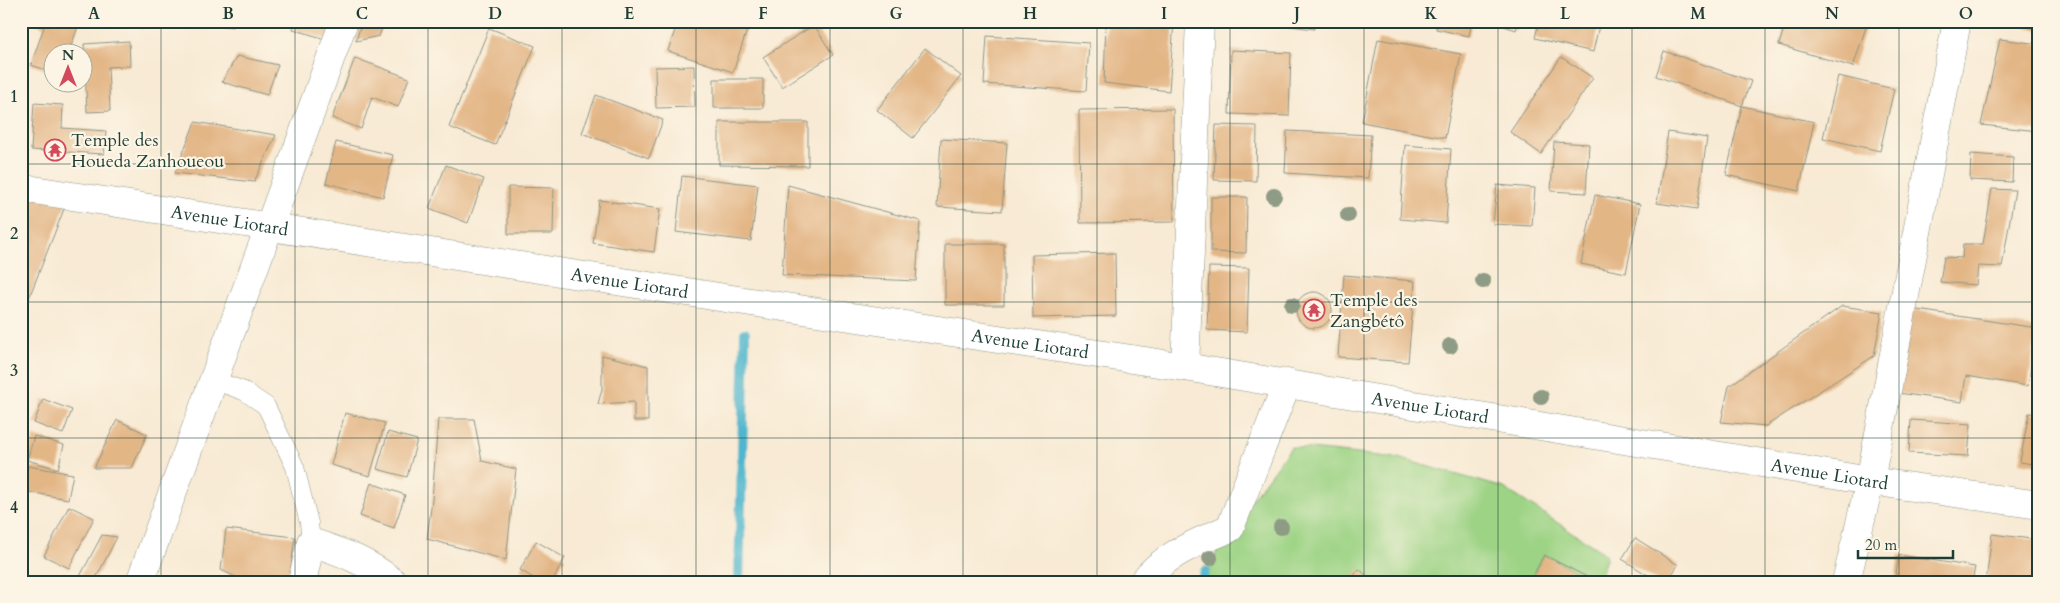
<svg xmlns="http://www.w3.org/2000/svg" width="2060" height="603" viewBox="0 0 2060 603" font-family="Cardo,serif">
<style>
.green{fill:#9cd384;stroke:#5e885c}
.lines{fill:none;stroke-linecap:round;stroke-linejoin:round}
.stream{stroke:#4fb6cd;stroke-width:10}
.building{fill:#e3b686}
.service-casing{stroke:#8c9484;stroke-width:19}
.minor-casing{stroke:#8c9484;stroke-width:29}
.tertiary-casing{stroke:#8c9484;stroke-width:29}
.service{stroke:#fff;stroke-width:18}
.minor{stroke:#fff;stroke-width:28}
.tertiary{stroke:#fff;stroke-width:28}
.tree{fill:#8e9b85}
.grid{fill:none;stroke:#1f3d34;stroke-width:1;stroke-opacity:0.55}
.labels{text-anchor:middle;stroke-width:4.5;stroke-linejoin:round;paint-order:stroke}
.poi-label{font-size:18px;fill:#1f3d34;stroke:#fcf5e5;text-anchor:start}
.street-label{font-size:18px;fill:#1f3d34;stroke:#fcf5e5}
.neatline{fill:none;stroke:#1f3d34;stroke-width:2}
.grid-label{font-size:16px;text-anchor:middle;font-weight:bold;fill:#1f3d34}
</style>
<rect width="100%" height="100%" fill="#fcf5e5"/>
<filter id="ink" filterUnits="userSpaceOnUse"><feTurbulence type="fractalNoise" baseFrequency=".02" numOctaves="2"/><feDisplacementMap in="SourceGraphic" scale="10" xChannelSelector="R" yChannelSelector="G"/><feConvolveMatrix kernelMatrix="1 2 1 2 8 2 1 2 1" color-interpolation-filters="sRGB"/></filter>
<filter id="wash" filterUnits="userSpaceOnUse"><feTurbulence type="fractalNoise" baseFrequency=".0096" numOctaves="4" result="noise"/><feDisplacementMap in="SourceGraphic" scale="20" xChannelSelector="R" yChannelSelector="G"/><feGaussianBlur stdDeviation="1.12" result="paint"/><feColorMatrix in="noise" values="0 0 0 0 0 0 0 0 0 0 0 0 0 0 0 0 0 1.4 0 .05"/><feComposite in="paint" operator="in"/></filter>
<g filter="url(#wash)">
<rect width="100%" height="100%" fill="#f8ead4"/>
<path class="green" d="M1291,447l107,11 106,30 103,67 -8,27 -55,-27 -14,27h-156l-15,-12 -10,12h-148l29,-54z"/>
<g class="lines">
<path class="stream" d="M739,582l6,-249
M1201,582l4,-11"/>
</g>
<g id="blocks">
<path class="building" d="M28,21h52l-11,31h-17v20l-21,-7 13,-38z
M121,21h24l-2,8z
M202,21h34l-3,6 -31,-4z
M295,21h39l-6,19 -35,-11z
M362,21h23l-6,15 -23,5z
M678,21h72l-17,51 -65,-21z
M1106,21h68l-5,70 -65,-8z
M1250,21h65l-1,8z
M1438,21h34l-3,15 -33,-7z
M1489,21h30l-3,9z
M1539,21h61l-7,31 -58,-14z
M1786,21h82l-15,46 -74,-22z
M2009,21h30v9l-30,-8z
M814,25l19,30 -51,32 -19,-30z
M489,28l46,18 -40,99 -46,-18z
M987,36l102,7 -3,48 -102,-7z
M1378,39l83,15 -16,84 -83,-16z
M2000,39l39,5v87l-58,-6z
M129,41l1,25 -22,1 2,44 -23,1 -3,-68z
M925,48l36,28 -48,62 -36,-28z
M1231,50l60,3 -2,63 -60,-2z
M1664,51l87,30 -9,25 -86,-30z
M237,56l41,9 -11,30 -45,-13z
M1561,57l32,21 -52,76 -31,-22z
M355,58l54,20 -11,29 -26,-10 -11,32 -29,-11z
M694,66l1,41 -39,1 -1,-41z
M1838,76l56,13 -14,62 -57,-13z
M714,79h49v29h-49z
M596,95l67,25 -14,38 -67,-25z
M34,103l29,2 -1,23 44,3 -2,23 -73,-4z
M1742,106l72,16 -15,69 -73,-16z
M1173,109l1,113 -94,1 -1,-113z
M195,122l81,13 -22,47 -79,-9z
M719,122h89v44l-89,-1z
M1216,125l41,1 -1,55 -42,-1z
M1287,131l84,4 -3,43 -83,-5z
M1668,132l39,6 -10,71 -40,-6z
M941,139l66,4 -5,68 -65,-4z
M336,142l57,13 -10,42 -57,-14z
M1554,142l35,2 -3,49 -35,-2z
M1405,145l46,4 -5,74 -46,-4z
M1971,154l42,3 -1,25 -42,-2z
M446,165l38,14 -16,44 -39,-15z
M682,176l76,9 -7,56 -75,-9z
M788,185l132,36 -4,60 -134,-6z
M1497,185l38,3 -3,38 -39,-2z
M508,187l46,1 -1,46h-45z
M1992,189l23,1 -13,77 -24,-1 -2,19 -36,-3 4,-25 18,1 1,-14h20z
M21,194l47,5 -47,119z
M1595,195l45,9 -14,69 -45,-9z
M1211,197h36l-1,56 -35,-1z
M599,200l61,9 -6,43 -61,-9z
M945,244h59v61h-59z
M1115,253l1,63 -83,2 -1,-63z
M1209,267l40,1 -2,64 -40,-2z
M1344,275l71,6 -7,81 -70,-5z
M1296 310a18 18 0 1 1 36 0a18 18 0 1 1-36 0Z
M1842,306l40,6 -8,44 -108,70 -45,-4 8,-36z
M1911,309l126,19 -9,58 -62,-10 -4,26 -64,-9z
M602,355l46,11v55h-14v-19l-36,2 4,-15z
M43,399l29,11 -9,24 -29,-11z
M345,413l40,10 -15,53 -39,-11z
M2029,413l10,1v51l-19,-3z
M438,419h36l8,42 34,8 -10,91 -79,-21 5,-39z
M117,420l30,14 -15,34h-38z
M1911,420l60,4 -3,32 -59,-3z
M388,432l29,8 -10,37 -30,-8z
M34,436l30,9 -6,24 -31,-9z
M28,466l45,8 -5,25 -45,-8z
M371,483l34,12 -11,33 -34,-12z
M69,506l25,12 -25,50 -25,-12z
M226,529l69,8 -6,45h-43l-25,-12z
M1992,534l47,6 -1,42h-52z
M102,535l15,2 -23,45h-17z
M1635,538l43,27 -11,17h-8l-37,-23z
M536,541l29,17 -13,24h-12l-20,-12z
M1544,555l53,27h-67z
M1899,555l76,12 -3,15 -77,-2z
M1359,569l15,13h-25z"/>
</g>
</g>
<g filter="url(#ink)">
<use href="#blocks" fill-opacity="0" stroke="#8c9484" stroke-width="1"/>
<g class="lines">
<g class="service-casing">
<path id="service" d="M213,380l31,11 22,15 29,61 14,56 2,19"/>
</g>
<g class="minor-casing">
<path id="minor" d="M1185,367l15,-346
M140,582l204,-561
M302,582l9,-40c31,10 57,20 82,40
M1143,582c21,-28 56,-40 87,-54l57,-145
M1846,582l24,-101 87,-460"/>
</g>
<g class="tertiary-casing">
<g id="tertiary">
<path id="s1" d="M21,188l730,114 434,65 685,114 169,24"/>
</g>
</g>
<use href="#service" class="service"/>
<use href="#minor" class="minor"/>
<use href="#tertiary" class="tertiary"/>
</g>
<g class="tree">
<circle cx="1274" cy="196" r="8"/>
<circle cx="1348" cy="215" r="8"/>
<circle cx="1483" cy="281" r="8"/>
<circle cx="1292" cy="305" r="8"/>
<circle cx="1450" cy="346" r="8"/>
<circle cx="1541" cy="397" r="8"/>
<circle cx="1281" cy="527" r="8"/>
<circle cx="1210" cy="558" r="8"/>
</g>
</g>
<path class="grid" d="M161,21v561M295,21v561M428,21v561M562,21v561M696,21v561M830,21v561M963,21v561M1097,21v561M1230,21v561M1364,21v561M1498,21v561M1632,21v561M1765,21v561M1899,21v561M21,164h2018M21,302h2018M21,438h2018"/>
<defs>
<g id="temple-ring" transform="scale(1.125)"><circle r="9.5" fill="#fcf5e5" stroke="#d1495b" stroke-width="1.5"/><path d="M0-6L5-2H3V0L6.5 2.5H4V6H1.5V3h-3V6H-4V2.5H-6.5L-3 0V-2H-5Z" fill="#d1495b"/></g>
</defs>
<g fill-rule="evenodd">
<use href="#temple-ring" x="55" y="150"/>
<use href="#temple-ring" x="1314" y="310"/>
</g>
<g class="labels">
<g class="poi-label">
<text x="71" y="146">Temple des<tspan x="71" dy="21">Houeda Zanhoueou</tspan></text>
<text x="1330" y="306">Temple des<tspan x="1330" dy="21">Zangbétô</tspan></text>
</g>
<g class="street-label">
<text dy="6" stroke="none"><textPath href="#s1" startOffset="211">Avenue Liotard</textPath></text>
<text dy="6" stroke="none"><textPath href="#s1" startOffset="616">Avenue Liotard</textPath></text>
<text dy="6" stroke="none"><textPath href="#s1" startOffset="1021">Avenue Liotard</textPath></text>
<text dy="6" stroke="none"><textPath href="#s1" startOffset="1426">Avenue Liotard</textPath></text>
<text dy="6" stroke="none"><textPath href="#s1" startOffset="1831">Avenue Liotard</textPath></text>
</g>
</g>
<rect width="2060" height="603" fill="none" stroke="#fcf5e5" stroke-width="55"/>
<g transform="translate(68 68)"><circle r="24" fill="#fcf5e5" stroke="#a4ab9e"/>
<path d="M0-4L9 19L0 12L-9 19Z" fill="#d1495b"/>
<text y="-8" font-size="14" font-weight="bold" text-anchor="middle" fill="#1f3d34">N</text>
</g>
<path d="M1858 550v8h95v-8" fill="none" stroke="#1f3d34" stroke-width="2.5"/>
<text x="1865" y="550" font-size="15" fill="#1f3d34" stroke="#fcf5e5" stroke-width="4" paint-order="stroke">20 m</text>
<rect x="28" y="28" width="2004" height="548" class="neatline"/>
<g class="grid-label">
<text x="94" y="19">A</text>
<text x="228" y="19">B</text>
<text x="362" y="19">C</text>
<text x="495" y="19">D</text>
<text x="629" y="19">E</text>
<text x="763" y="19">F</text>
<text x="896" y="19">G</text>
<text x="1030" y="19">H</text>
<text x="1164" y="19">I</text>
<text x="1297" y="19">J</text>
<text x="1431" y="19">K</text>
<text x="1565" y="19">L</text>
<text x="1698" y="19">M</text>
<text x="1832" y="19">N</text>
<text x="1966" y="19">O</text>
<text x="14" y="102">1</text>
<text x="14" y="239">2</text>
<text x="14" y="376">3</text>
<text x="14" y="513">4</text>
</g>
</svg>
